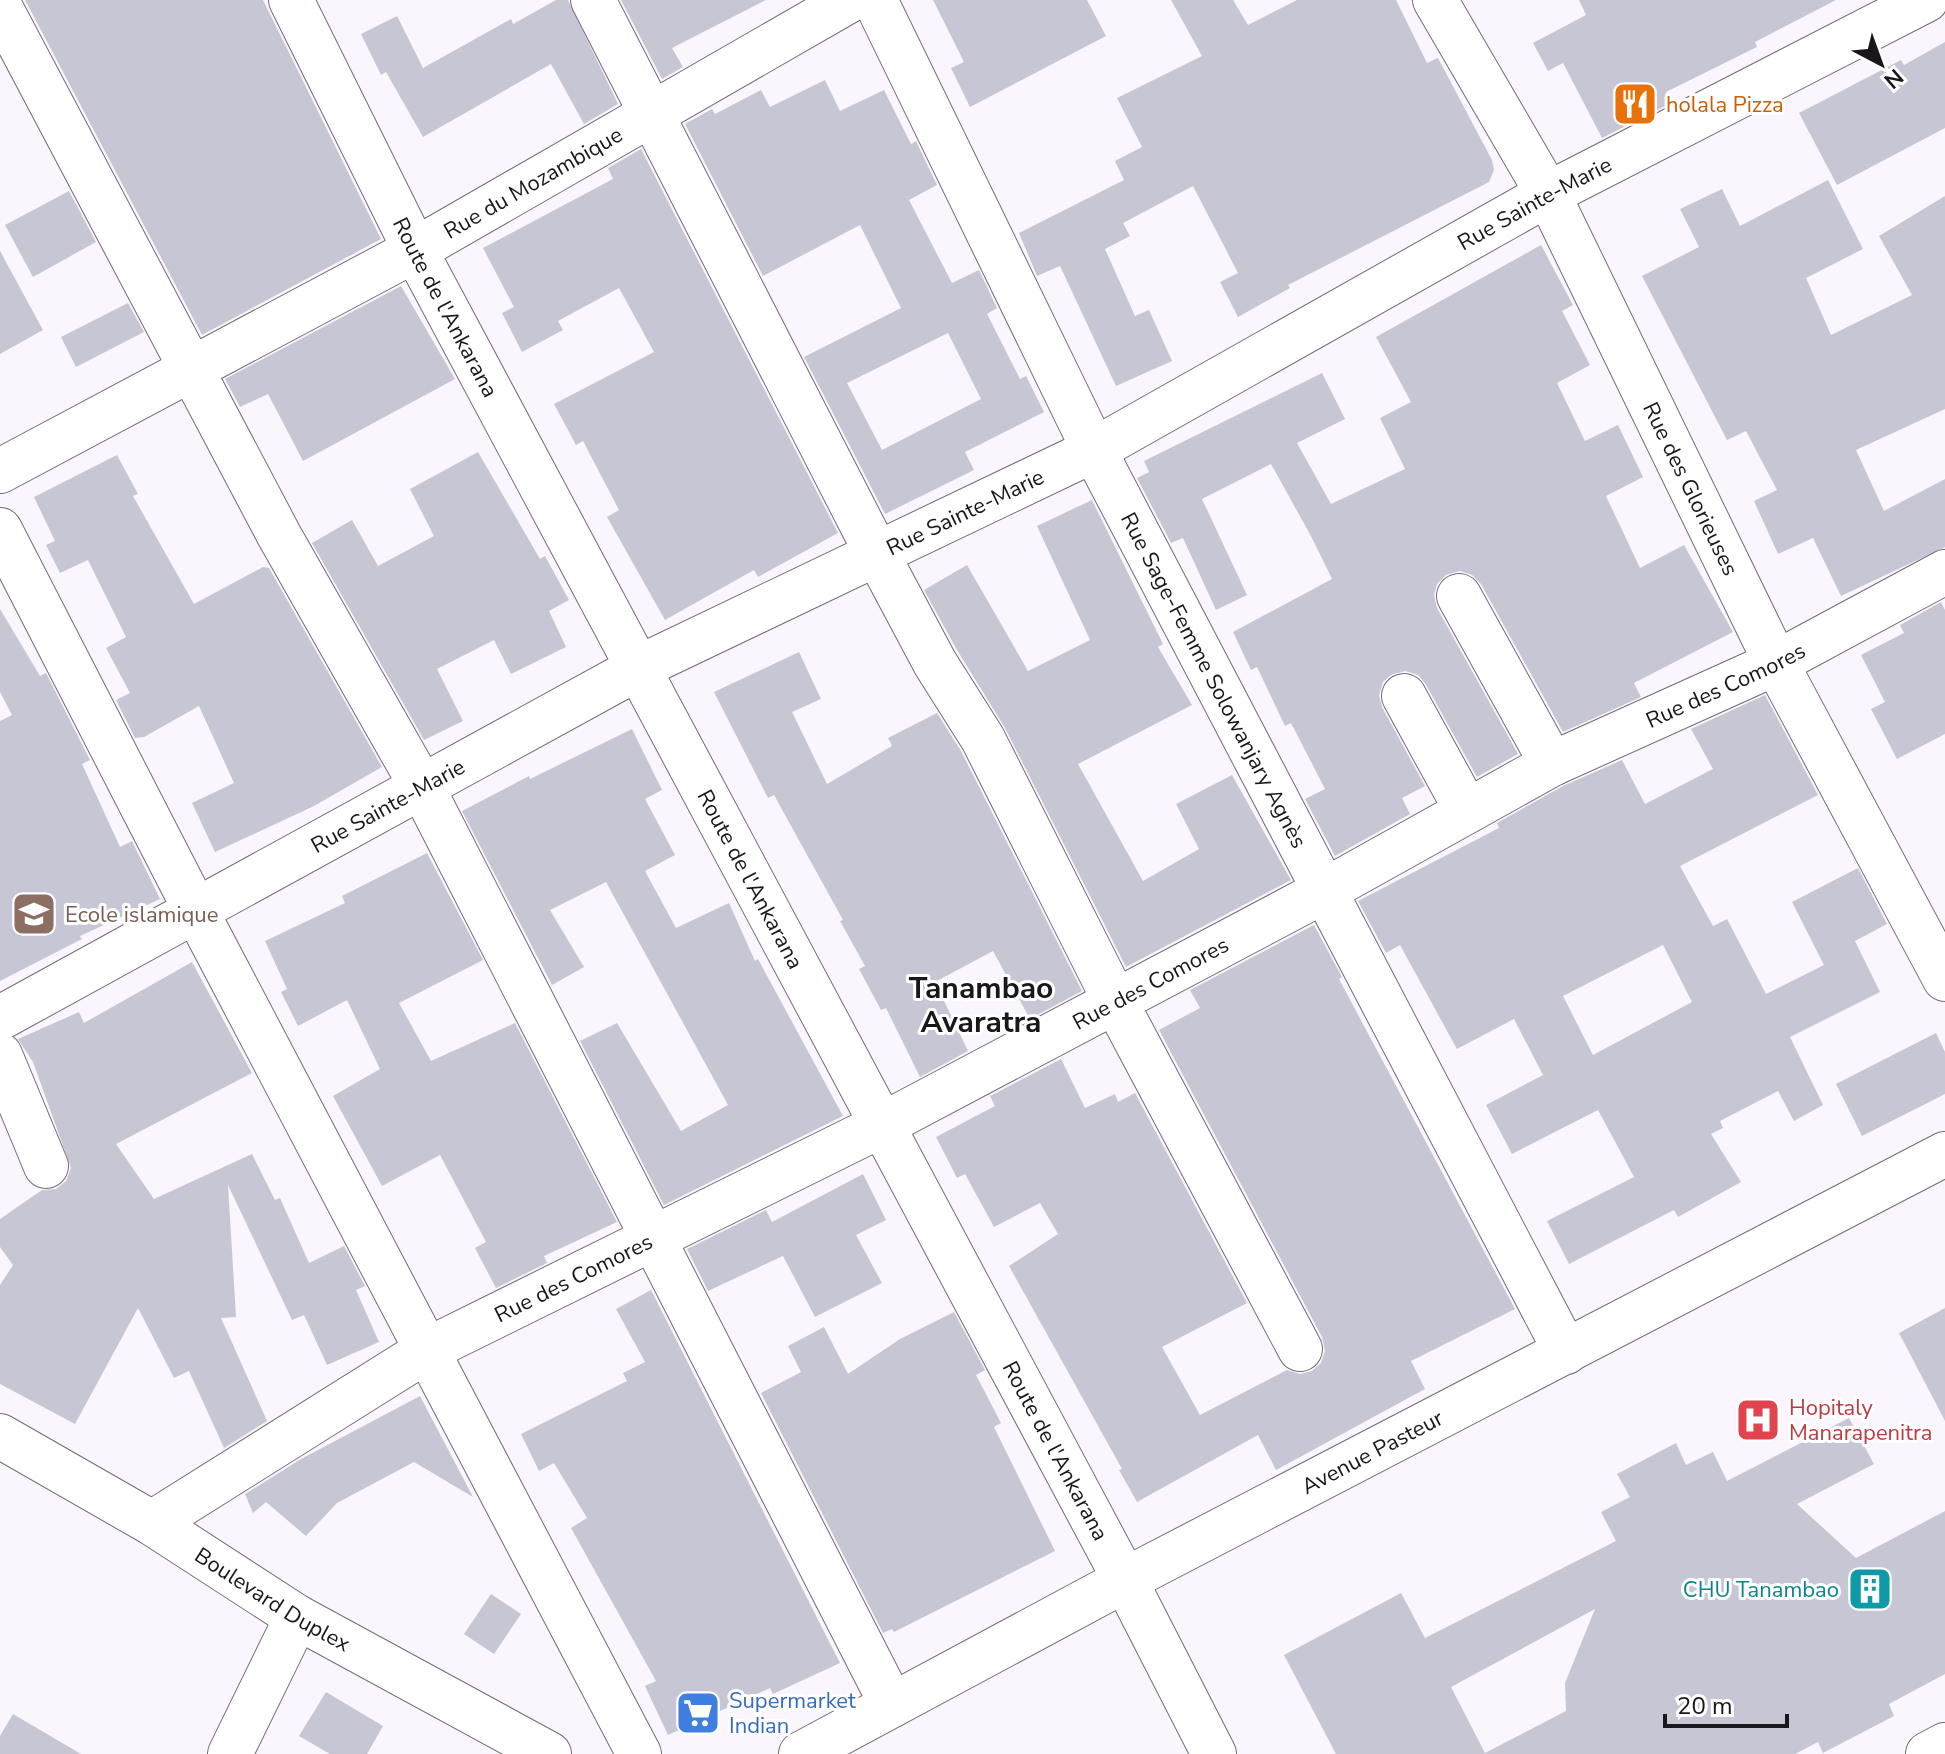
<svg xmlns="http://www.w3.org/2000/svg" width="1945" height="1754" viewBox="0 0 1945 1754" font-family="'Nunito Sans',sans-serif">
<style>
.building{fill:#c7c6d5;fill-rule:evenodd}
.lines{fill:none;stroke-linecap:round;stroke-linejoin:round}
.minor-casing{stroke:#746b77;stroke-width:46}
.major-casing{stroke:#746b77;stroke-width:46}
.minor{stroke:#fff;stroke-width:44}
.major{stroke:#fff;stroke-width:44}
.labels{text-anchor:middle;stroke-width:6;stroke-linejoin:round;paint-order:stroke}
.food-label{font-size:22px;fill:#c56008;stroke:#fff;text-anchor:start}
.street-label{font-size:22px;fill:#1a171b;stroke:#fff}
.education-label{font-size:22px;fill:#785e54;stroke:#fff;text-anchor:start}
.health-label{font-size:22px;fill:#be3a42;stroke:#fff;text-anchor:start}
.culture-label{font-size:22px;fill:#0d838f;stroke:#fff;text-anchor:end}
.shop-label{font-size:22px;fill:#366cbe;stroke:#fff;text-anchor:start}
.district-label{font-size:30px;font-weight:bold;fill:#1a171b;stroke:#fff}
</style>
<rect width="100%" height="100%" fill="#fbf5fd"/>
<path class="building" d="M25,0h238l118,239 -179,96z
M556,0h12l50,104 -34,20 -33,-60 -128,73 -37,-65 -5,3 -20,-41 36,-18 26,52 88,-49 2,5z
M621,0h145l-94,48 11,19 -21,12z
M933,0h154l19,36 -136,71 -19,-39 13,-6z
M1171,0h62l15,25 49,-25h99l31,63 11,-5 54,102 2,10 -5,12 -201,103 2,3 -52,29 -18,-35 18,-9 -45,-87 -70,37 7,13 -25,13 30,67 14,-6 23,51 -56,25 -56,-120 -23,10 -18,-43 105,-53 -9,-19 27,-14 -25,-49 85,-42z
M1579,0h257l-81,42 2,5 -91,45 5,11 -69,35 -39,-75 -15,8 -15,-28 53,-28z
M1945,42v86l-108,57 -38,-72 102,-53 3,5z
M825,80l15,31 44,-21 27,54 5,-3 21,44 -28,15 43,83 27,-13 18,38 -10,6 33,65 6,-3 18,36 -79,40 9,18 -89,44 -81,-157 97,-49 -41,-83 -97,51 -78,-152 27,-15 3,5 46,-24 9,17zM948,333l33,66 -99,51 -35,-67z
M641,149l197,384 -80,44 -4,-7 -89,50 -58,-103 12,-7 -36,-69 -7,4 -22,-41 100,-52 -35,-64 -61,33 5,9 -41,22 -20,-39 12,-6 -31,-59 130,-69 -5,-11z
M1828,180l35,69 -57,29 25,57 81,-40 -33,-59 66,-40v213l-89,41 28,61 61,-32v68l-104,49 -28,-58 -35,16 -24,-53 23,-11 -31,-59 -19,9 -85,-164 57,-29 -19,-38 42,-20 18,37z
M69,191l27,51 -63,35 -28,-52z
M1541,245l32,60 -11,6 28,54 -33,18 28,58 33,-16 25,52 -37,19 34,72 44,-23 49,87 -99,51 7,14 -78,35 -82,-148 -9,-9 -12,-4 -14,4 -9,9 -3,11 3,13 81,146 -41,23 -52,-94 -7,-8 -13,-4 -14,4 -8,7 -4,13 3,12 43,79 -23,12 8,16 -75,42 -30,-57 20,-10 -34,-66 -6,3 -28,-59 -6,3 -18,-38 99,-53 -21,-43 -40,-72 -69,35 45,96 -31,15 -33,-72 -12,5 -34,-65 12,-6 -5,-11 178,-88 23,46 -48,24 34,61 74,-35 -25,-51 31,-16 -35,-65z
M0,251l43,79 -43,24z
M401,286l54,93 -152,82 -35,-67 -28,13 -15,-28z
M128,303l16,29 -68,35 -15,-30z
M478,452l62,107 5,-3 24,44 -20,11 17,36 -55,27 -17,-34 -57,29 26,52 -39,19 -112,-197 40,-23 26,46 56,-30 -24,-47z
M117,455l21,39 -5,2 61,108 69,-37 6,1 113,199 -68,39 -99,46 -23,-49 42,-20 -35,-77 -55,31 -9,1 -19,-38 14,-7 -24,-45 20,-11 -38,-77 -28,13 -14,-28 9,-4 -21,-44z
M1092,500l71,144 -5,3 34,58 -114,59 65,117 56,-32 -23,-45 56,-29 59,105 -165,87 -121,-239 -48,-78 -33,-60 43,-25 61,106 62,-31 -53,-114z
M1941,602l4,8v124l-48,25 -26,-50 14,-7 -24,-47 43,-22 -4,-8z
M0,609l40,67 6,-3 44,87 -8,4 38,83 12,-6 28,58 -80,37 2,3 -82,42v-260l12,-6 -12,-23z
M799,652l22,47 -29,13 35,72 65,-38 -4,-8 49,-25 24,38 121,240 -52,28 -37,-68 -58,31 33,69 -48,26 -34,-69 -5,2 -22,-41 6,-3 -25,-45 3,-1 -69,-125 -6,3 -54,-106z
M1765,695l53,100 -138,71 33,60 14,-7 39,75 58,-29 -32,-63 66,-34 29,56 -32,17 25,51 -90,45 33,68 -29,16 -16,-30 -58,30 3,7 -12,6 30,48 -63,35 -4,-7 -105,54 -22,-43 87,-44 -36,-67 -86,44 -26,-49 57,-30 -29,-56 -57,30 -57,-104 -14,8 -28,-52 141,-73 -2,-5 66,-37 59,-26 23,44 68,-35 -22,-40zM1663,945l29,57 -99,53 -30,-59z
M632,729l30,61 -17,9 30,56 -30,16 31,57 53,-25 26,58 3,-2 85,157 -179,89 -84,-164 37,-18 64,108 47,-26 -122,-223 -56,28 34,57 -32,18 -90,-174 67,-35 1,3z
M427,853l56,107 -84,43 32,58 84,-38 102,199 -73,34 3,7 -51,25 -21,-40 11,-6 -46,-87 -58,31 -49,-90 47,-27 -33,-69 -49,26 -17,-34 6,-3 -22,-48 80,-38 -3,-7z
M1314,925l28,52 -3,2 176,330 -104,52 14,28 -149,81 -18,-35 -121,67 -18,-32 3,-1 -113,-203 49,-32 -18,-31 -46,24 -29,-53 -8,4 -21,-41 59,-31 -5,-10 71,-37 24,49 30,-14 3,8 17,-9 112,210 -85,44 38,68 87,-45 13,4 12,-3 9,-8 4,-12 -3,-14 -163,-307 41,-22 -10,-18z
M192,962l60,111 -136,71 38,55 98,-45 23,46 5,-2 29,65 35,-17 21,40 -9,4 23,52 -52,23 -23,-50 -12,5 -64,-135 8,132 -15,1 46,103 -43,27 -35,-77 -15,7 -36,-70 -63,116 -75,-40v-99l13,-20 -13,-18v-28l42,-29 14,-1 10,-8 5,-13 -38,-106 -15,-23 61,-27 5,11z
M1936,1033l9,19v42l-83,42 -26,-52z
M863,1174l23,46 -30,15 26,48 -67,34 -32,-61 -75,35 -21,-42 79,-39 6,12z
M651,1290l189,373 -67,31 -3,-6 -102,47 -23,-49 11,-5 -85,-153 16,-10 -33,-55 -15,8 -18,-37 106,-53 -4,-8 22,-11 -29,-53z
M1945,1308v113l-46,-88z
M954,1312l31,58 -9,5 25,48 -7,4 61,124 -161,81 -2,-3 -9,4 -122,-240 40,-21 -13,-26 36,-19 24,47 52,-35z
M420,1396l53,101 -59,-35 -77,41 -31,33 -40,-34 -13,11 -8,-19 56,-35z
M1849,1418l25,46 -77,40 59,54 89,-47v163l-56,30 5,12 -71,37 -5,-11 -23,12h-459l-52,-99 117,-62 24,45 191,-97 -15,-29 29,-15 -13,-23 59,-31 10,22 27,-13 14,29zM1595,1609l-30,74 1,28 -81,42 -34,-66z
M491,1594l30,20 -27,40 -30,-20z
M326,1692l57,34 -16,28h-37l-31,-18z
M13,1714l68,40h-81v-18z"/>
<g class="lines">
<g class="minor-casing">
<g id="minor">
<path d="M593,0l284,554 58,109 48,76 133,264 184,346"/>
<path id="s1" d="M875,0l219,450 472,902"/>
<path id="s2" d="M1435,0l113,194 228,469 169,316"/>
<path d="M0,7l279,528 143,252 470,918"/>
<path id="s3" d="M0,471l415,-221 435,-250"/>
<path d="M0,530l196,381 443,843"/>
<path d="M1459,596l93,168"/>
<path d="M1404,696l63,115"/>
<path d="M0,1055l46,111"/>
<path id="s4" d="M152,1523l277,-174 451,-223 444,-235 228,-127 224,-101 169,-91"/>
<path d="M230,1754l67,-137"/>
<path id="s5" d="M801,1754l324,-174 820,-426"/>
<path d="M1928,1754l17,-9"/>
</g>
</g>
<g class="major-casing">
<g id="major">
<path id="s6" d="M291,0l124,250 710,1330 89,174"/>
<path id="s7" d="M0,1018l640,-351 454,-217 454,-256 378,-194"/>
<path id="s8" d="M0,1436l152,87 145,94 252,137"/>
</g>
</g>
<use href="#minor" class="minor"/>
<use href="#major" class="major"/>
</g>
<defs>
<g id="restaurant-square" transform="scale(2.3)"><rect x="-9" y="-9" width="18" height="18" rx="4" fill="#e8710a" stroke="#fff"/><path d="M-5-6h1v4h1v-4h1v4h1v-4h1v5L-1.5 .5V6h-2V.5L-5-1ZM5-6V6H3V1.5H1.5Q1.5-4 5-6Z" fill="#fff"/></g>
<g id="school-square" transform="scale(2.3)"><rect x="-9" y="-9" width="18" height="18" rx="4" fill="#8d6e63" stroke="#fff"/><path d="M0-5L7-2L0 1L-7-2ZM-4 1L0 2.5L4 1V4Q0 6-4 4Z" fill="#fff"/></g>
<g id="hospital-square" transform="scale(2.3)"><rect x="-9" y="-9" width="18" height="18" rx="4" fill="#e0444e" stroke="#fff"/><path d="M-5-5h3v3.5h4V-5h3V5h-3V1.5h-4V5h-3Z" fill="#fff"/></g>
<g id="building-square" transform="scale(2.3)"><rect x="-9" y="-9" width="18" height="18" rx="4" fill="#0f9aa8" stroke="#fff"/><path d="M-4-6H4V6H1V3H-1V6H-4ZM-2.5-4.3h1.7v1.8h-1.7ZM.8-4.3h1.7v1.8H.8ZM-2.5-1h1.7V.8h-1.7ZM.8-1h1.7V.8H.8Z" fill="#fff"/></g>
<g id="supermarket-square" transform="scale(2.3)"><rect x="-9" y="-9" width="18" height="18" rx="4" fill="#3f7fe0" stroke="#fff"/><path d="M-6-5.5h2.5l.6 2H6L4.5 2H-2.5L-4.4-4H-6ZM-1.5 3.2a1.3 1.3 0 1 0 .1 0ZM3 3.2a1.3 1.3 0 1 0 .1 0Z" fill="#fff"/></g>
</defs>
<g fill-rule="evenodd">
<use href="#restaurant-square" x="1635" y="104"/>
<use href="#school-square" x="34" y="914"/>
<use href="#hospital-square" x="1758" y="1420"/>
<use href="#building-square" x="1870" y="1589"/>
<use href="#supermarket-square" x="698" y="1713"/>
</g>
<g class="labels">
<g class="food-label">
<text x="1666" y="112">holala Pizza</text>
</g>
<g class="street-label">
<text dy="8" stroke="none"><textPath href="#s3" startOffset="606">Rue du Mozambique</textPath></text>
<text dy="8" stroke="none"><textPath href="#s7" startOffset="1738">Rue Sainte-Marie</textPath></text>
<text dy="8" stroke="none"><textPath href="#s6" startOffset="344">Route de l'Ankarana</textPath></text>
<text dy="8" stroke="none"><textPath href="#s2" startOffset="552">Rue des Glorieuses</textPath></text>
<text dy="8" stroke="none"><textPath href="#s7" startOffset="1090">Rue Sainte-Marie</textPath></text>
<text dy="8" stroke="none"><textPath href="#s1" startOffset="760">Rue Sage-Femme Solowanjary Agnès</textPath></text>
<text dy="8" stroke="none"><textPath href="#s4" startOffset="1784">Rue des Comores</textPath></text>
<text dy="8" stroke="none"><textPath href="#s7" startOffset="442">Rue Sainte-Marie</textPath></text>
<text dy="8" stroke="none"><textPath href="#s6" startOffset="992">Route de l'Ankarana</textPath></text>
<text dy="8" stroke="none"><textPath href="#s4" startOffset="1136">Rue des Comores</textPath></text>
<text dy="8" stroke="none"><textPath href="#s4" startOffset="488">Rue des Comores</textPath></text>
<text dy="8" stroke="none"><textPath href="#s6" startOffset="1640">Route de l'Ankarana</textPath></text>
<text dy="8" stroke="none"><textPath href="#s5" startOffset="646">Avenue Pasteur</textPath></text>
<text dy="8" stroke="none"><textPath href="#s8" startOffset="318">Boulevard Duplex</textPath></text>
</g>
<g class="education-label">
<text x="65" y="922">Ecole islamique</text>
</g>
<g class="health-label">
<text x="1789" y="1415">Hopitaly<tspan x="1789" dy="25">Manarapenitra</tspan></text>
</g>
<g class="culture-label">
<text x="1839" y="1597">CHU Tanambao</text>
</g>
<g class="shop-label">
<text x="729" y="1708">Supermarket<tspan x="729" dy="25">Indian</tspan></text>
</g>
<g class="district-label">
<text x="981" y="998">Tanambao<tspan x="981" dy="34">Avaratra</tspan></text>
</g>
</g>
<g transform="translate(1881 64) rotate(139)" stroke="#ffffff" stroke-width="6" paint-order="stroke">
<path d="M0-6L14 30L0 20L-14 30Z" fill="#1a171b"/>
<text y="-12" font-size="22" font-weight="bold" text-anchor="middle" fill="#1a171b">N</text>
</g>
<path d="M1665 1714v12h122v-12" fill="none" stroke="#1a171b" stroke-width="4"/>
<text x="1677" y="1714" font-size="24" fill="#1a171b" stroke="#ffffff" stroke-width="6" paint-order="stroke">20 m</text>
</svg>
